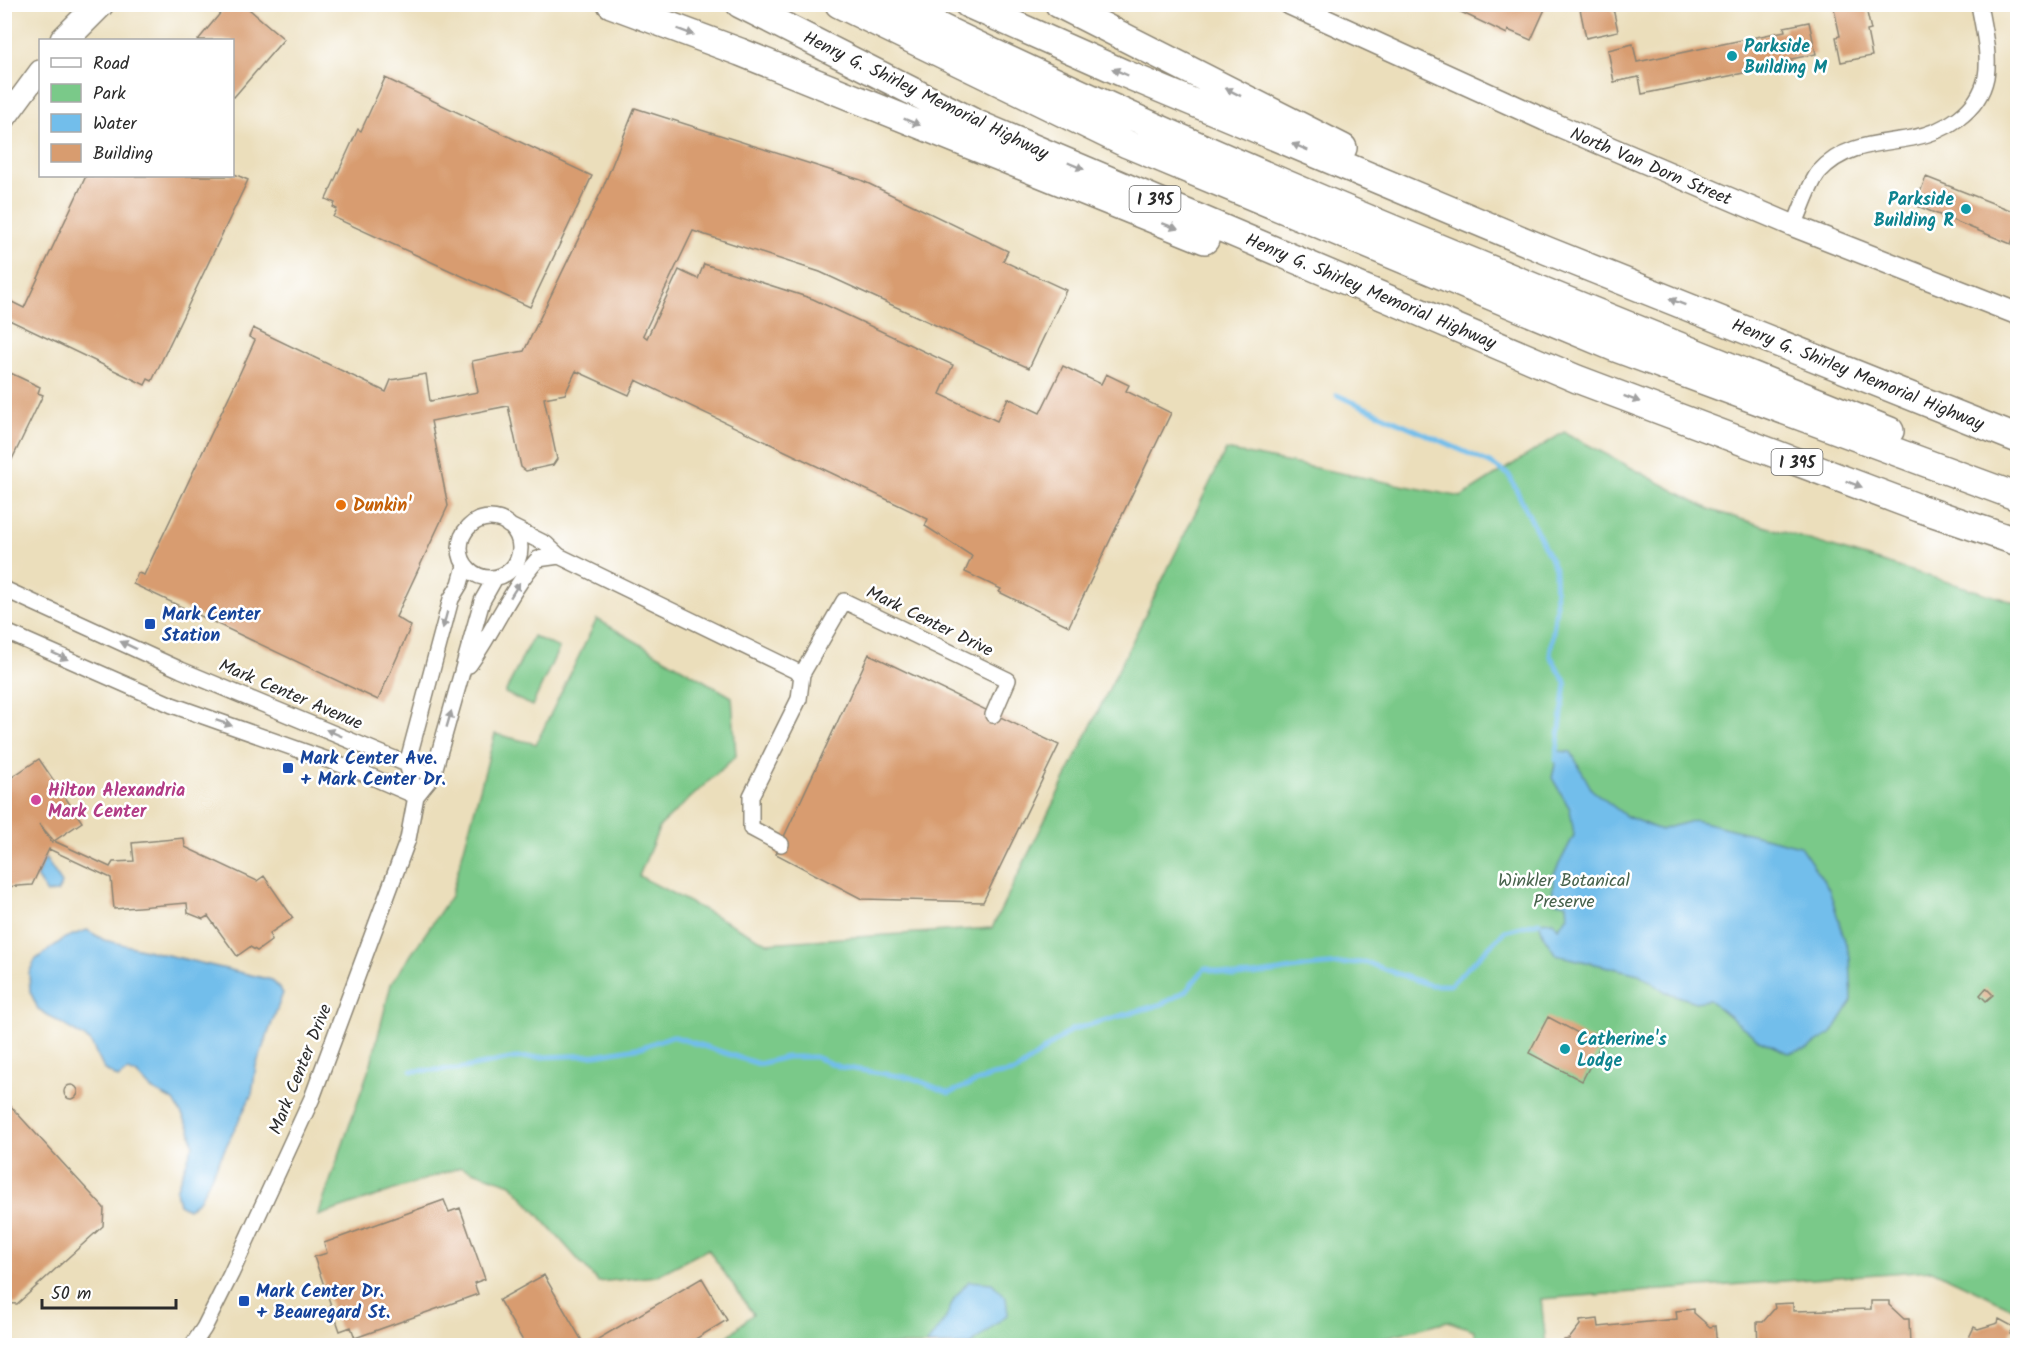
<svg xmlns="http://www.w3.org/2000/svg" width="2022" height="1350" viewBox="0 0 2022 1350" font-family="Kalam,sans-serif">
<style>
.green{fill:#7ac989;stroke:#527a5a;stroke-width:1.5}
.water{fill:#72beeb;stroke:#4e748b;stroke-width:1.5}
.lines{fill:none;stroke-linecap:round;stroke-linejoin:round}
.stream{stroke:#72beeb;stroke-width:5}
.building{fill:#d89c6f}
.minor-casing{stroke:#8b8473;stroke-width:18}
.secondary-casing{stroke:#8b8473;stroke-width:24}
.motorway-casing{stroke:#8b8473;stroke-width:30}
.minor{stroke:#fff;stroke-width:15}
.secondary{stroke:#fff;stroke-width:21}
.motorway{stroke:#fff;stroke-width:27}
.oneway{fill:#a0a0a0}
.culture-dot{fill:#0f9aa8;stroke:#fff;stroke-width:2}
.food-dot{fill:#e8710a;stroke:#fff;stroke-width:2}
.transit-dot{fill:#1a4fb4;stroke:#fff;stroke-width:2}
.hotel-dot{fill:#d1479c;stroke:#fff;stroke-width:2}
.labels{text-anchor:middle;stroke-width:5;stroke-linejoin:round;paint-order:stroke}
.shield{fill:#fff;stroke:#6b6b6b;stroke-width:1.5}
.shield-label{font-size:16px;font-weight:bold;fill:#2b2b2b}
.culture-label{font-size:18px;font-weight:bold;fill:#0d838f;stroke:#fff;text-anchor:start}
.street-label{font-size:18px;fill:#2b2b2b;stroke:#fff}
.food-label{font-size:18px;font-weight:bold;fill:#c56008;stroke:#fff;text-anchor:start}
.transit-label{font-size:18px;font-weight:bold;fill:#164399;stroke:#fff;text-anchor:start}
.hotel-label{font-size:18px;font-weight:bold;fill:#b23c85;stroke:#fff;text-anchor:start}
.park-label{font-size:18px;fill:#47624c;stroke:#fff}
</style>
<rect width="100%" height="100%" fill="#fff"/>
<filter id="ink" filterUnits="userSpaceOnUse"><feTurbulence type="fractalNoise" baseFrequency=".0167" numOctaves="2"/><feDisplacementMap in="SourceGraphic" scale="12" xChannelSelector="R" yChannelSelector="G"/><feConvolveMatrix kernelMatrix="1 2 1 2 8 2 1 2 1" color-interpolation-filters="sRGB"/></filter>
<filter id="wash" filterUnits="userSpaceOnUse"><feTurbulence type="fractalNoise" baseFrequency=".008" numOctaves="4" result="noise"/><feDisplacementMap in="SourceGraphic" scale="24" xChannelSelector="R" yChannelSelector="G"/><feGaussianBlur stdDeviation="1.35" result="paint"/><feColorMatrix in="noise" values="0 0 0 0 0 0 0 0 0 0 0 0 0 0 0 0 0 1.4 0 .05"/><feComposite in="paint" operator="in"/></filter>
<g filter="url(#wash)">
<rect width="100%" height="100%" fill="#ebdebb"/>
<path class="green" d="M1564,432l147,78 306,93v707l-85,-40 -391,29 5,46h-68l-4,-15 -27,-9 -94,25 -635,-1 35,-31 -45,-65 -52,27 -58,6 -87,-98 -50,-17 -143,49 54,-156 19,-76 60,-88 44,-162 41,10 61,-125 135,78 4,59 -76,70 -21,50 128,67 225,-15 234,-478 235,47z
M533,636l26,12 -27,58 -27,-13z"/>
<path class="water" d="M1558,751l13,1 21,38 34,26 34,14 35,-10 105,26 29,43 21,68 2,44 -20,32 -25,16 -19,4 -29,-13 -50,-40 -14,2 -29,-10 -27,-18 -83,-19 -12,-18 -5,-15 14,-1 5,7 10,-12 -1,-12 -15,-3 2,-27 20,-39 -4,-26 -18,-31z
M45,858l17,25 -5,9 -10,1 -11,-16z
M87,930l17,10 168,40 11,13 -27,73 -4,28 -52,105 -12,10 -9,-5 -3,-14 17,-45 -3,-16 -16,-28 -23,-12 -14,-15 -10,-3 -9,7 -14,-9 -14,-28 -52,-32 -8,-18 -1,-18 6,-13 30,-22z
M969,1281l23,2 14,15 2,16 -38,31h-44l20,-27 8,-19z"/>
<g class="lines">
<path class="stream" d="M1337,395l153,68 19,12 46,93 1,40 -6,47 16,28 -10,77
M412,1071l47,-2 56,-11 81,-3 46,-8 30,-11 87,28 27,-7h29l25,10 72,11 37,15 42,-17 24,-4 56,-42 91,-26 24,-13 19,-23 28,8 20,-1 52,-8 59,-5 66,23h20l55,-54 34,-9"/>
</g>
<g id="blocks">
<path class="building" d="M228,4h15l41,35 -50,58 -2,-1v-56h-34z
M1444,4h90l11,5 -14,31 -23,-10 -1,4z
M1579,4h33l6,27 -32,7z
M1833,4h32l6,26 -4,1 5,25 -31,6 -5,-25 4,-1z
M1809,22l7,32 -25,5 1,4 -150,31 -3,-17 -25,5 -6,-32 25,-6 4,18 148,-31 -1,-4z
M385,78l207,98 -62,131 -197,-90 4,-8 -4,-2 2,-4 -9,-4 32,-70 3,2z
M635,108l226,72 147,71 -5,10 63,29 -37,78 -209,-96 -127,-41 -50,104 4,3 32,-68 19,9 6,-15 109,35 140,66 -13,29 57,27 11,-23 32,15 23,-47 38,18 5,-10 23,11 -3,6 45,22 -102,213 -70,-34 2,-3 -36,-17 7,-16 -47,-30 3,-7 -292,-139 -7,15 -53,-24 -11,23 -21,4 13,61 -4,6 -27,6 -5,-4 -13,-61 -77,15 17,85 -52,111 15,9 -33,74 -245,-116 5,-11 6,2 90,-189 21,-46 -6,-3 4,-9 133,64 5,-12 35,-6 4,27 48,-9 -6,-31 52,-10 78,-161z
M232,173l16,7 -96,201 -4,-2 -3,6 -140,-67v-6l5,-11 14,7 62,-132h146z
M1926,177l92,36v14l-7,17 -96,-39z
M4,370l36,17 -2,6 5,2 -39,81z
M869,654l190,91 -76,157 -121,-3 -86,-45z
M39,759l43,63 -28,19 -15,-17 13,19 2,-2 56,26 3,-5 21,-1 -2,-18 52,-5 1,9 72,34 7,-5 29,42 -23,15 1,8 -14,10 -7,-4 -13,9 -29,-40 -5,3 -15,-6 -1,-10 -73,6 -3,-31 -62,-29 -17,36 -28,2v-115l5,7z
M1986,988l7,7 -7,6 -6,-6z
M1548,1017l53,28 -19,36 -53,-28z
M64 1092a7 7 0 1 1 14 0a7 7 0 1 1-14 0Z
M4,1099l100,109 -1,18 -86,78 -13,-1z
M444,1200l5,12 11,-4 25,71 -11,4 4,11 -123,44 -4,-11 -11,4 -26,-74 13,-4 -3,-10z
M544,1275l41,71h-59l-27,-46z
M702,1278l25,42 -43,26h-98z
M1871,1301h18v4l15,14h5l1,27h-152l-1,-24h6l12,-14 -1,-4 19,-1v8l78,-2z
M1694,1309v4l16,14 5,-1 2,20h-152l-1,-6 5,-1 11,-14v-4l18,-2 1,8 78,-8 -1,-8z
M1999,1319l15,8 -4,7 8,4v8h-53l9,-19 4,2 20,-6z"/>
</g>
</g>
<g filter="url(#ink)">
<use href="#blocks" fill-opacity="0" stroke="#8b8473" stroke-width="1.5"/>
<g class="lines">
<g class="minor-casing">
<path id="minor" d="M1794,226c7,-15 15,-42 25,-54 25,-28 59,-28 93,-34 32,-6 67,-26 74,-61 4,-23 -3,-49 -7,-73
M460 548a30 30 0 1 1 60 0a30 30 0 1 1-60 0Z
M508,525l38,19 13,12 243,118 42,-73 164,79 -15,35
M4,589l177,81 252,105
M4,631l168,74 184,65 60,26
M469,665c25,-34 40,-74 69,-106l21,-3
M416,796l17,-21 49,-174 13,-23
M781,844l-30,-16v-32l48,-97 3,-25
M192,1346l12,-18 27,-54 81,-176 96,-259 8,-43 -9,-32 44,-165 9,-15 5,-18"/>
</g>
<g class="secondary-casing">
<path id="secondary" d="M1290,4l255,116 249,106 224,88
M4,120l36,-49"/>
</g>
<g class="motorway-casing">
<path id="motorway" d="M611,4l129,48 465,188
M740,4l237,120 600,255 342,129 99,34
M839,4l288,140 486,203 405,150
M892,4c325,160 662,291 998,427
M968,4l155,69 425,178 470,188
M1059,4l284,144
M64,40l36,-36"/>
</g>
<use href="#minor" class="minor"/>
<use href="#secondary" class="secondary"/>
<use href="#motorway" class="motorway"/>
</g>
<defs><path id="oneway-solid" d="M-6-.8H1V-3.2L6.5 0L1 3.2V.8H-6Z" transform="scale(1.5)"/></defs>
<g class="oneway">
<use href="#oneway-solid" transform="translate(686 32) rotate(20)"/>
<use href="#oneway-solid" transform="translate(1120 72) rotate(-157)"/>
<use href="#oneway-solid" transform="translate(1233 92) rotate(-153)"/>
<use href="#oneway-solid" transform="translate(912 122) rotate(22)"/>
<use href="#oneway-solid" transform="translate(1300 147) rotate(-157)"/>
<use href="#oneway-solid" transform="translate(1076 166) rotate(23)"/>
<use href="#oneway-solid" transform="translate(1170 226) rotate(21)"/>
<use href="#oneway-solid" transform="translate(1677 302) rotate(-159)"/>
<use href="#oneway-solid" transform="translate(1632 399) rotate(21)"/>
<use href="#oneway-solid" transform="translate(1854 484) rotate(21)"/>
<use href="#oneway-solid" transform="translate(515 590) rotate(-58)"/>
<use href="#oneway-solid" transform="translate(445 620) rotate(105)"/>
<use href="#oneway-solid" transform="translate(128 645) rotate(-155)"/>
<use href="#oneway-solid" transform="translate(60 656) rotate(24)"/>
<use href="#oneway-solid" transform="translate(449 719) rotate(-74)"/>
<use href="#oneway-solid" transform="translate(224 723) rotate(19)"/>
<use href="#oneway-solid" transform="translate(334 733) rotate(-157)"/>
</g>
</g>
<g class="culture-dot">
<circle cx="1732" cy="56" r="6"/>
<circle cx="1966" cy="209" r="6"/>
<circle cx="1565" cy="1049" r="6"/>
</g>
<circle class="food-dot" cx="341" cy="505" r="6"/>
<g class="transit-dot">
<rect x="144" y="618" width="12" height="12" rx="3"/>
<rect x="282" y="762" width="12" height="12" rx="3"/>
<rect x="238" y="1295" width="12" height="12" rx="3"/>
</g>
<circle class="hotel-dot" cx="36" cy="800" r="6"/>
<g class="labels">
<g class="shield">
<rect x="1129.5" y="186" width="51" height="26" rx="4.5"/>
<rect x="1771.5" y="449" width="51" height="26" rx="4.5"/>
</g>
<g class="shield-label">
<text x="1155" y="205">I 395</text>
<text x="1797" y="468">I 395</text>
</g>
<g class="culture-label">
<text x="1744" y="52">Parkside<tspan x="1744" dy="21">Building M</tspan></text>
<text x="1954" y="205" text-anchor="end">Parkside<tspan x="1954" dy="21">Building R</tspan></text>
<text x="1577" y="1045">Catherine's<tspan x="1577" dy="21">Lodge</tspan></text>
</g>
<g class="street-label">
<text transform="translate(926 95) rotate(26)" y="6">Henry G. Shirley Memorial Highway</text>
<text transform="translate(1651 166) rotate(23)" y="6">North Van Dorn Street</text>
<text transform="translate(1371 291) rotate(23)" y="6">Henry G. Shirley Memorial Highway</text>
<text transform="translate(1858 374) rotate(22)" y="6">Henry G. Shirley Memorial Highway</text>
<text transform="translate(930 621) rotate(26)" y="6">Mark Center Drive</text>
<text transform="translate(291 694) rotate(23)" y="6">Mark Center Avenue</text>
<text transform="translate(300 1069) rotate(-68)" y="6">Mark Center Drive</text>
</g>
<g class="food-label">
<text x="353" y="511">Dunkin'</text>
</g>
<g class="transit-label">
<text x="162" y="620">Mark Center<tspan x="162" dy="21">Station</tspan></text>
<text x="300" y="764">Mark Center Ave.<tspan x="300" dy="21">+ Mark Center Dr.</tspan></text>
<text x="256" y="1297">Mark Center Dr.<tspan x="256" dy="21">+ Beauregard St.</tspan></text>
</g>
<g class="hotel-label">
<text x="48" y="796">Hilton Alexandria<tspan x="48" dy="21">Mark Center</tspan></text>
</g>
<g class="park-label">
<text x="1564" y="886">Winkler Botanical<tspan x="1564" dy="21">Preserve</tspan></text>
</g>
</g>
<rect width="2022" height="1350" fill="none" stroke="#fff" stroke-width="24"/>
<rect x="39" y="39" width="195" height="138" fill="#ffffff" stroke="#aaaaaa" stroke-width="1.5"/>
<rect x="51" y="58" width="30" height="9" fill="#ffffff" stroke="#aaaaaa" stroke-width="1.5"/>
<text x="93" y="69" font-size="18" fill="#2b2b2b">Road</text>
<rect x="51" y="84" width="30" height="18" fill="#7ac989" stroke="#aaaaaa" stroke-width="1.5"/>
<text x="93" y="99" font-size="18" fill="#2b2b2b">Park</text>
<rect x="51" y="114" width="30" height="18" fill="#72beeb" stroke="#aaaaaa" stroke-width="1.5"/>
<text x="93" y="129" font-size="18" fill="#2b2b2b">Water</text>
<rect x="51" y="144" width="30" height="18" fill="#d89c6f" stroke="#aaaaaa" stroke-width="1.5"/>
<text x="93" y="159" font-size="18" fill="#2b2b2b">Building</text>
<path d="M42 1299v9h134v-9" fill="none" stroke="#2b2b2b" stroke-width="3"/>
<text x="51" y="1299" font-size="18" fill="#2b2b2b" stroke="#ffffff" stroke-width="4.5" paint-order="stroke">50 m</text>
</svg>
